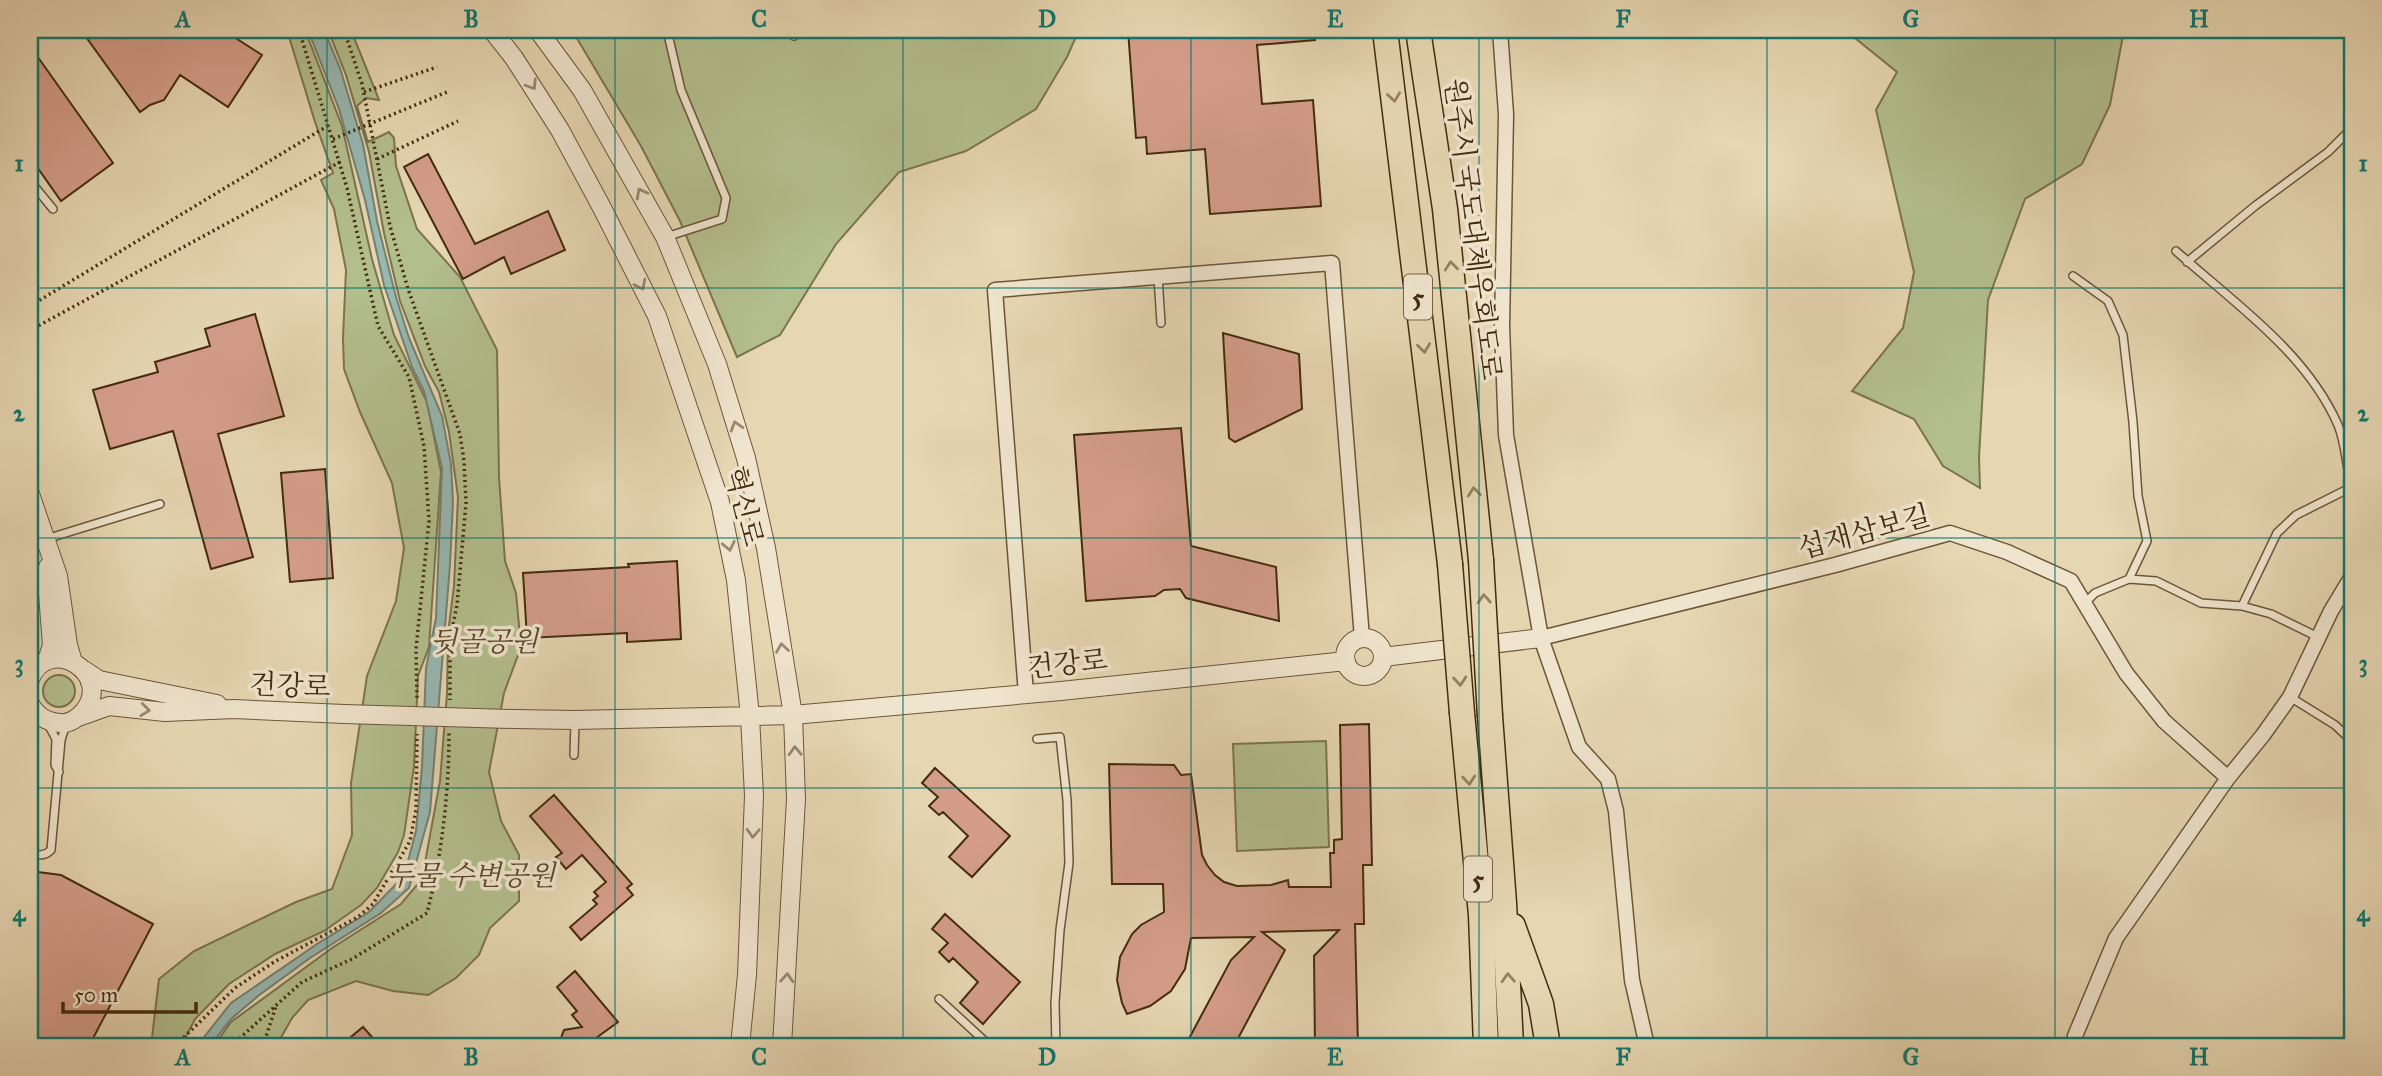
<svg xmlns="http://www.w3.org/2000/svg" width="2382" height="1076" viewBox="0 0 2382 1076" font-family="'IM FELL Great Primer','Noto Serif KR',serif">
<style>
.green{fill:#b3be8d;stroke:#7c744e;stroke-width:2}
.water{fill:#97b8b1;stroke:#768070;stroke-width:2}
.building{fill:#d49d8a;stroke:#442b0f;stroke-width:2}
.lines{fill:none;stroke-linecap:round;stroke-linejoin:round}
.service-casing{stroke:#6c5638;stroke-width:10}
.minor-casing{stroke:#6c5638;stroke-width:17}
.tertiary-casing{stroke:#6c5638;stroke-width:20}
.trunk-casing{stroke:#442b0f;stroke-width:27}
.path{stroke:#442b0f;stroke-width:3.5;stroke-dasharray:2 3.5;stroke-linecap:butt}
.service{stroke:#efe4cd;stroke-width:7}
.minor{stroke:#efe4cd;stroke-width:14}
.tertiary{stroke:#efe4cd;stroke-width:18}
.trunk{stroke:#e6d6b2;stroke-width:24}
.tertiary-bridge-casing{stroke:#6c5638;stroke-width:20;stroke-linecap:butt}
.trunk-bridge-casing{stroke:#442b0f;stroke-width:27;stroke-linecap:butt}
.tertiary-bridge{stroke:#efe4cd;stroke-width:18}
.trunk-bridge{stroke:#e6d6b2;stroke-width:24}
.oneway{stroke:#9a886e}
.oneway2{stroke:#958060}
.grid{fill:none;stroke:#0f766e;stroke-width:2;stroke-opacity:0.55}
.labels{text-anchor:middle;stroke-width:7;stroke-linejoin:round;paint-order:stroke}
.shield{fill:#efe4cd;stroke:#776248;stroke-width:2}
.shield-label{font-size:26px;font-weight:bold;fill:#442b0f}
.street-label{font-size:28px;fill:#442b0f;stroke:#efe4cd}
.park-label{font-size:28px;font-style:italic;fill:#5a4828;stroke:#efe4cd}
.neatline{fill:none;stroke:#0f766e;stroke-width:2.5}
.grid-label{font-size:23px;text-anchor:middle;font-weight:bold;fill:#0f766e}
</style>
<rect width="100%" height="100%" fill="#e6d6b2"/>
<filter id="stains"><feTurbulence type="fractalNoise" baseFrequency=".00286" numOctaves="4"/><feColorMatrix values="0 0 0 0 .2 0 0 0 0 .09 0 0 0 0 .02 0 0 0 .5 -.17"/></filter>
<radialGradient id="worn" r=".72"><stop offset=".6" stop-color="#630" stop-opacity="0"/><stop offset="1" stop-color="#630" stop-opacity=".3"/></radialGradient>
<path class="green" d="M287,30h18l37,96 30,133 22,76 33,67 14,70 -12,175 -11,29 -4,91 -10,68 -6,17 -21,36 -16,17 -37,26 -49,23 -46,30 -34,35 -14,27h-30l8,-67 35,-28 102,-49 36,-13 20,-54 -1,-52 16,-107 29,-75 8,-53 -12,-65 -32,-71 -16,-43 -1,-31 3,-68 -12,-61 -13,-29 12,-7 -18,-51z
M328,30h23l28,70 -13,-2 -9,8 11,36 21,-10 5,6 2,28 21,63 43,48 37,73 2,127 6,84 11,32 5,54 -17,46 -15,79 12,49 18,34v46l-29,27 -11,27 -23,23 -28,17 -35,-4 -37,-10 -48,19 -16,18 -13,23v5h-65l17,-24 101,-74 69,-44 21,-25 18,-98 7,-87 1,-61 6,-47 4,-89 -9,-65 -10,-40 -14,-26 -25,-65 -16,-68 -15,-81 -23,-77z
M572,30h507l-12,27 -31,52 -70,42 -67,21 -63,72 -56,91 -43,22 -57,-136 -39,-75z
M1845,30h279l-14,75 -28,59 -57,35 -37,101 -9,157 1,31 -37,-22 -29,-47 -62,-28 51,-63 11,-56 -38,-162 21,-38z
M43 691a16 16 0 1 1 32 0a16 16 0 1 1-32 0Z
M1326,741l3,106 -92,4 -4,-107z"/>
<path class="water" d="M308,30h16l16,38 23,76 14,77 19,76 13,41 33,78 9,48 2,38 -3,63 -20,247 -21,76 -28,25 -71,45 -52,38 -27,23 -21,27h-13l34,-43 86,-59 52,-32 35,-36 12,-45 6,-64 4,-99 10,-50 6,-150 -18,-77 -12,-24 -28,-82 -19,-85 -26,-91z"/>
<path class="building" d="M81,30h142l39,25 -34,52 -48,-32 -16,25 -14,5 -10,7z
M1128,30h187v10l-58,5 5,59 51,-4 8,106 -111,8 -5,-65 -58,5 -1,-17 -10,1z
M30,46l83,117 -52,38 -31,-44z
M428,154l47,90 73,-33 17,39 -54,24 -7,-17 -41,22 -59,-112z
M255,314l29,102 -66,18 35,123 -42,12 -38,-138 -63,18 -17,-59 65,-18 -3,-10 55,-16 -5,-17z
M1223,333l76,21 3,55 -67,33 -6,-4z
M1181,428l10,118 85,21 3,54 -93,-23 -6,-9 -16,1 -9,6 -69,5 -12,-166z
M325,469l8,109 -43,4 -9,-109z
M677,561l4,78 -54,3v-9l-100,5 -4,-65 106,-6 -1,-3z
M1369,724l3,141h-9l1,59h-9l3,122h-43l-1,-90 25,-26 -77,2 23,18 -51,96h-49l46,-86 23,-23 -63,1 -6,31 -14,22 -21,15 -23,8 -5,-11 -5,-23 3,-23 12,-23 9,-9 23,-13 -1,-28h-51l-3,-120 65,1 7,10 10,-1 11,81 5,10 8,10 9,7 13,4 34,-1 17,-5 1,7h42l-1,-34h4v-13l8,-1 -2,-114z
M935,768l75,68 -38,41 -23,-20 19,-21 -25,-24 -4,3 -10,-9 9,-9 -16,-14z
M554,795l78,89 -5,4 6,7 -52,45 -11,-13 27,-23 -4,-4 5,-4 -4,-4 12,-10 -24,-27 -16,14 -10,-12 6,-4 -32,-37z
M30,871l31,4 92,49 -64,122h-59z
M945,914l75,68 -37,42 -23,-21 18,-21 -25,-24 -4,4 -10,-10 9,-9 -16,-14z
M575,971l43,51 -33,24h-27l6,-16 18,-3 -10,-12 5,-4 -20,-24z
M363,1027l17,19h-40z"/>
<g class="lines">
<g class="service-casing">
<path id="service" d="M790,30l4,6
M30,181l23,28
M666,237l56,-18 4,-21 -45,-108 -14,-60
M2176,251c58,52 130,101 162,174 8,19 8,43 14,63
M2187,262l68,-56 73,-54 24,-24
M2073,276l35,25 15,34 10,87 5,74 9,45 -18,38
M1158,277l3,46
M46,539l114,-35
M2084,604l11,-11 34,-14 27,2 45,22 41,3 29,8 47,23
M2242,606l35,-73 19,-18 56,-28
M2290,697l45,28 17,16
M48,724l8,15 -1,26 4,7
M1037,739l23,-2 7,63 2,63 -9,67 -5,73 1,43
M574,755l1,-34
M30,853c8,2 14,4 21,-3l10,-110 5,-16
M939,999l51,47"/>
</g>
<g class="minor-casing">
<path id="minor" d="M1500,30l6,84 -4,212 4,109 35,203 38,109 29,32 8,32 16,169 15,66
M1541,638l294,-73 115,-32 57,19 64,29 55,92 38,48 64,57
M1026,694l-31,-404 337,-27 30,375
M2073,1046l2,-10 41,-98 112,-160 35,-43 27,-38 41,-86 21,-35"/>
</g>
<g class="tertiary-casing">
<path id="tertiary" d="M492,30l22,28 46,72 41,76 56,110 63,186 16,78 14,136 4,80 -7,179 -7,71
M538,30l44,60 83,147 52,127 29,94 20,90 27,167 3,84 -14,247
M30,494l28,82 10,69 5,17
M1345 657a19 19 0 1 1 38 0a19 19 0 1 1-38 0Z
M1383,657l158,-19
M47,661l5,-16 -5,-64 1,-14
M84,670l15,10 118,24
M30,679c19,-46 84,-5 54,32 -6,7 -15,13 -24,12 -14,-1 -23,-7 -30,-19
M78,717l31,-11 56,6 69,-3 110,5
M514,719l61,1 218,-5 268,-24 285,-30"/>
</g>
<g class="trunk-casing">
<path id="trunk" d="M1385,30l65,534
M1418,30l27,179 36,351
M1462,713l19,202 5,131
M1490,716l14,187 7,143
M1513,926l28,78 7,42"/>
</g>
<path class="path" d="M299,30l48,158 31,138 31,51 15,69 5,75 -13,128 1,49
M344,30l18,54 28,142 18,63 52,145 4,27 2,42 -9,102 -7,35v60
M364,92l73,-25
M333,139l114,-47
M377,159l81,-38
M30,306l299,-181
M30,345l6,-18 304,-165
M177,1046l3,-5 55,-53 39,-26 84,-45 15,-13 37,-63 6,-31 1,-76
M231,1046l71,-64 50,-23 75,-46c15,-59 22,-120 22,-181
M263,1046l13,-40"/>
<use href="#service" class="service"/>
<use href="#minor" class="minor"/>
<use href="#tertiary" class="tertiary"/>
<use href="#trunk" class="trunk"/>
<g class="tertiary-bridge-casing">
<path id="tertiary-bridge" d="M344,714l170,5"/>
</g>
<g class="trunk-bridge-casing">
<path id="trunk-bridge" d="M1481,560l9,156
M1450,564l12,149"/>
</g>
<use href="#tertiary-bridge" class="tertiary-bridge"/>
<use href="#trunk-bridge" class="trunk-bridge"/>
</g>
<defs><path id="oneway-chevron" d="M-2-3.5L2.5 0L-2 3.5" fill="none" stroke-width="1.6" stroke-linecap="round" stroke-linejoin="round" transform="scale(1.75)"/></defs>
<g class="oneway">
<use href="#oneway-chevron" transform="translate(532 85) rotate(58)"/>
<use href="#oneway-chevron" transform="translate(641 193) rotate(-118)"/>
<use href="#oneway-chevron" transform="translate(641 285) rotate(63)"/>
<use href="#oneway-chevron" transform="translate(736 426) rotate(-107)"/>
<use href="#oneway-chevron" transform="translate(729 546) rotate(78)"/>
<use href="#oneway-chevron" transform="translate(782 648) rotate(-99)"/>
<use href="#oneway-chevron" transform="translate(145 710) rotate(7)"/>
<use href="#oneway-chevron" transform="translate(795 751) rotate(-92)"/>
<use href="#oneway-chevron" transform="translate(753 833) rotate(92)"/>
<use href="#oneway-chevron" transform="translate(787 978) rotate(-87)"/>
</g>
<g class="oneway2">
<use href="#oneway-chevron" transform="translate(1394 97) rotate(82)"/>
<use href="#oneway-chevron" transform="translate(1451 266) rotate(-96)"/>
<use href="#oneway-chevron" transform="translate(1424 348) rotate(83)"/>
<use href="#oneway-chevron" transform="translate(1474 492) rotate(-96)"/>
<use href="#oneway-chevron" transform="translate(1484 599) rotate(-93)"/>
<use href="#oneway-chevron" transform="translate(1460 681) rotate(85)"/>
<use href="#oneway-chevron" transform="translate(1469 780) rotate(85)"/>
<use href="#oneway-chevron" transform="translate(1508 978) rotate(-93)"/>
</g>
<path class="grid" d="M327,30v1016M615,30v1016M903,30v1016M1191,30v1016M1479,30v1016M1767,30v1016M2055,30v1016M30,288h2322M30,538h2322M30,788h2322"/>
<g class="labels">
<g class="shield">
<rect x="1404" y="274.5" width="28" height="45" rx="5"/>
<rect x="1464" y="856.5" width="28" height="45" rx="5"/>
</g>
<g class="shield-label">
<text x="1418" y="306">5</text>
<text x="1478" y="888">5</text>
</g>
<g class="street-label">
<text transform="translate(1474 229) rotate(83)" y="10">원주시 국도대체우회도로</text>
<text transform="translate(745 506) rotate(76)" y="10">혁신로</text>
<text transform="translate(1864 531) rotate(-15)" y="10">섭재삼보길</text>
<text transform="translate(1067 663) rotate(-6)" y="10">건강로</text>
<text transform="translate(290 685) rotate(2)" y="10">건강로</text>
</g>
<g class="park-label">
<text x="484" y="651">뒷골공원</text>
<text x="471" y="885">두물 수변공원</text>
</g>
</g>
<rect width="2382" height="1076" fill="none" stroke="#e6d6b2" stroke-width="77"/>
<path d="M63 1002v10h133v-10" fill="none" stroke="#442b0f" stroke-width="3.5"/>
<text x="74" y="1002" font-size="21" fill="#442b0f" stroke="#efe4cd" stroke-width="5" paint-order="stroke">50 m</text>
<rect x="38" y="38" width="2306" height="1000" class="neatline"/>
<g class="grid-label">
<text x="183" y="27">A</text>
<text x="471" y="27">B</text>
<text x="759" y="27">C</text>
<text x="1047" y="27">D</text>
<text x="1335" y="27">E</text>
<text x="1623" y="27">F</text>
<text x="1911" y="27">G</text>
<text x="2199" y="27">H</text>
<text x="19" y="171">1</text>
<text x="2363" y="171">1</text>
<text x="19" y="421">2</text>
<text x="2363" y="421">2</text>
<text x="19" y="671">3</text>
<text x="2363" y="671">3</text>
<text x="19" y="921">4</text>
<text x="2363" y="921">4</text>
<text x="183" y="1065">A</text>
<text x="471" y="1065">B</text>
<text x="759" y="1065">C</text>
<text x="1047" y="1065">D</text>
<text x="1335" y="1065">E</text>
<text x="1623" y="1065">F</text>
<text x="1911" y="1065">G</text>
<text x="2199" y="1065">H</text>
</g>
<rect width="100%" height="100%" filter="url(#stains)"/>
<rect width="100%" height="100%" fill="url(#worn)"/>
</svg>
